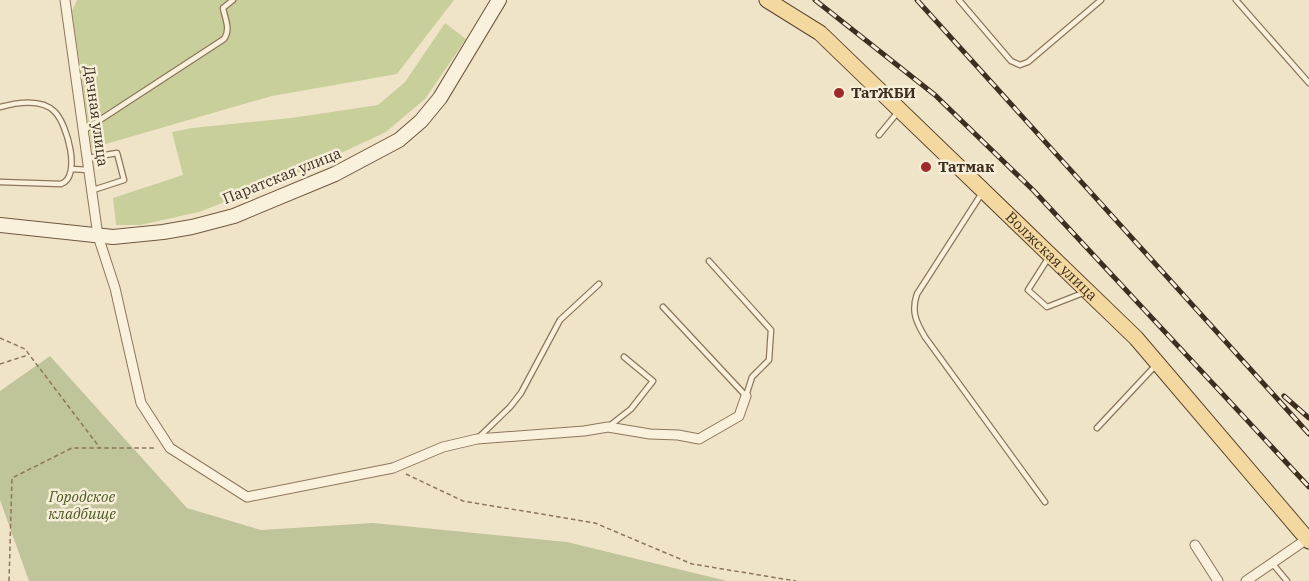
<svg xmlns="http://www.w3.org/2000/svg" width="1309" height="581" viewBox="0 0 1309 581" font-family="'IBM Plex Serif',serif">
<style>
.green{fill:#c9cf9b}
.cemetery{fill:#bfc49a}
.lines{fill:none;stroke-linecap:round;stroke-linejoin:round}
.lane-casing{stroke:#8d765c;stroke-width:7}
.street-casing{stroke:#8d765c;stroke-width:11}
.secondary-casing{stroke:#6f573f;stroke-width:16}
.primary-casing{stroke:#5b4430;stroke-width:17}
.path{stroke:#8d765c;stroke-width:1.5;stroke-dasharray:4.5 3;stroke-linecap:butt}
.lane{stroke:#faf1dc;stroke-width:4.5}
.street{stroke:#faf1dc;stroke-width:9}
.secondary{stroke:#faf1dc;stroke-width:14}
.primary{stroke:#f3d9a0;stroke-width:15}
.rail-casing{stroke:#3d2e20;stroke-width:5}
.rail{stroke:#f7eed8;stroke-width:3;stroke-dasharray:9;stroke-linecap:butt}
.poi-dot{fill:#9e2a2b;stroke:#f7eed8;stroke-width:2}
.labels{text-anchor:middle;stroke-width:5;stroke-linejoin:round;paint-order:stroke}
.poi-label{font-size:15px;font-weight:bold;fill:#3d2e20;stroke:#f7eed8;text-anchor:start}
.street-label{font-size:15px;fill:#3d2e20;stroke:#f7eed8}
.park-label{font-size:15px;font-style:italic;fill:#4d5a26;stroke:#f7eed8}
</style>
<rect width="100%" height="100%" fill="#f0e4c8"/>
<path class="green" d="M77,0h377l-57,74 -125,22 -180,52 -20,-137z
M445,23l21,16 -41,60 -39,33 -92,43 -95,37 -59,13h-24l-3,-27 70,-23 -11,-43 20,-4 99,-10 87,-13 27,-23z"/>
<path class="cemetery" d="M50,356l137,152 74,22 112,-7 194,19 160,39h-698l-29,-81v-109z"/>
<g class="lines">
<g class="lane-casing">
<path id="lane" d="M959,0l52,61 9,4 8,-3 73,-62
M1236,0l73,83
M0,107c15,-4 42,-9 55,5 12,12 27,65 6,72l-61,-2
M83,131l141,-92c7,-10 1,-20 -1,-31l10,-8
M879,135l19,-23
M88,158l29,-5 7,27 -34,11
M72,169l16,1
M982,193l-65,101c-6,17 -1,28 8,43l120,165
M1049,257l-21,33 19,17 36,-14
M663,307l83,89 6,-19 17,-17 2,-30 -62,-69
M608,427l23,-18 22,-28 -29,-24
M1097,428l58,-62
M478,438l32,-31 11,-14 39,-73 39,-36
M1272,563l15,18"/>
</g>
<g class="street-casing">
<path id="street" d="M65,0l33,236 17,52 26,115 29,45 77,49 146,-29 50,-21 34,-8 107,-8 24,-4 42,7 28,1 21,4 40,-23 7,-20
M1195,545l23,36
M1246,581l61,-42"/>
</g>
<g class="secondary-casing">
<path id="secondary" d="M0,225l113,12 50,-5 29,-5 42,-11 101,-42 64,-34 22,-19 19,-23 59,-98"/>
</g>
<g class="primary-casing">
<g id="primary">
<path id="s1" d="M767,0l53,33 316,305 173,203"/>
</g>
</g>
<path class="path" d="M0,338l25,11 75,99
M0,364l28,-9
M406,474l57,27 132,22 97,41 104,17
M9,581l3,-103 60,-30h85"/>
<use href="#lane" class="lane"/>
<use href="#street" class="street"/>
<use href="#secondary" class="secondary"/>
<use href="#primary" class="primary"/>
<g class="rail-casing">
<path id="rail" d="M815,0l120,95 99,96 275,296
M917,0l392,434
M1284,396l25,22"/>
</g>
<use href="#rail" class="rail"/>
</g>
<g class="poi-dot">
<circle cx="839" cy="93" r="6"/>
<circle cx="926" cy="167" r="6"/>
</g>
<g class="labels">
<g class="poi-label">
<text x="851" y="98">ТатЖБИ</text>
<text x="938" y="172">Татмак</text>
</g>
<g class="street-label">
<text transform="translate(96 116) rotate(82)" y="5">Дачная улица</text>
<text transform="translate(282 176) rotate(-22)" y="5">Паратская улица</text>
<text dy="5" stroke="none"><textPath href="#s1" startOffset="384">Волжская улица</textPath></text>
</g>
<g class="park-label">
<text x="82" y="502">Городское<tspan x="82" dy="17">кладбище</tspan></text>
</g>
</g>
</svg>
